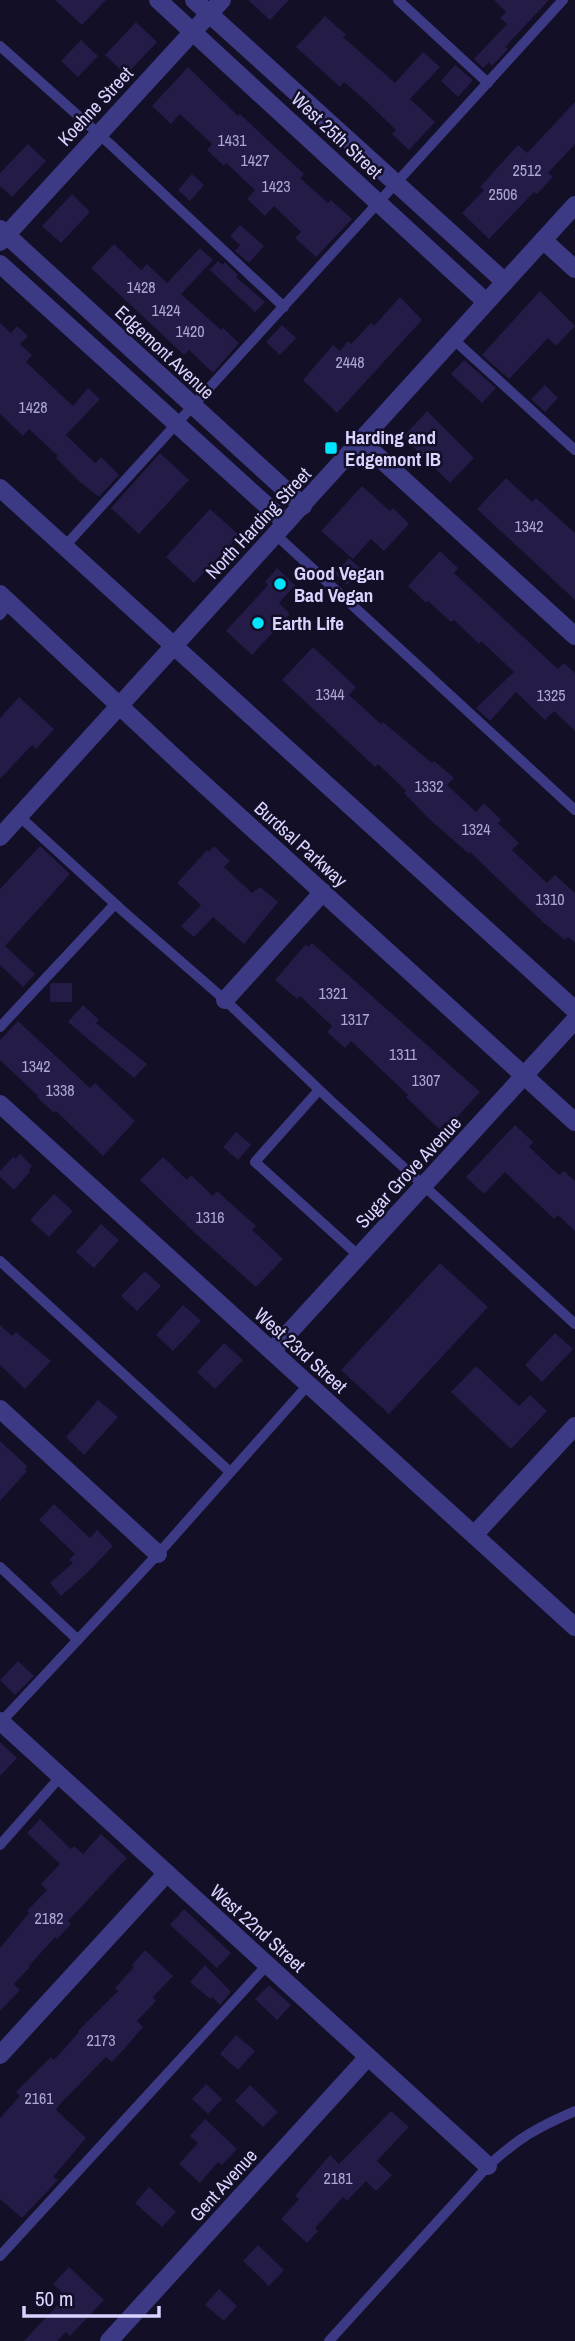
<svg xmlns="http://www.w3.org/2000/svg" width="575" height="2341" viewBox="0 0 575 2341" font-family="'Archivo Narrow',sans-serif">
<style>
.building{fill:#241b47}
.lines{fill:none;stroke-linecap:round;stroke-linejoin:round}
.service{stroke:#3d3a85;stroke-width:10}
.minor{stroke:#3d3a85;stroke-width:18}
.tertiary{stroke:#3d3a85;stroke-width:18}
.poi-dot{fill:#00e5ff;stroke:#130f26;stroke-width:2.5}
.labels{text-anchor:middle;stroke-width:5;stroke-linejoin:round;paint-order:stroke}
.number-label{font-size:16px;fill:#aca6d1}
.street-label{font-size:19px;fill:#d9d4ff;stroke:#130f26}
.poi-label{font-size:19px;font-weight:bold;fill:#d9d4ff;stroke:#130f26;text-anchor:start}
</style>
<rect width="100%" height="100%" fill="#130f26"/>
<path class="building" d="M55,0h51l-24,25z
M248,0h41l-19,20z
M494,0h55l-44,47 3,2 -16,17 -3,-4 -6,6 -9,-9 33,-35 -7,-6 6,-6z
M325,16l21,19 -3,2 52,46 28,-31 17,15 -30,32 25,23 -26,28 -17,-16 4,-4 -30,-29 -22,-19 -4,5 -44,-40z
M136,22l21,20 -31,33 -21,-20z
M81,40l17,16 -20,21 -17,-16z
M455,65l18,15 -15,17 -17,-16z
M188,67l50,49 2,-2 64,60 -4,4 28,25 3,-3 21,19 -36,38 -21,-19 6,-6 -27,-26 -9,10 -18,-17 8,-9 -29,-27 -2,3 -17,-16 5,-6 -32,-30 -9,10 -19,-18z
M575,102v42l-27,29 5,4 -16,17 -3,-2 -45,47 -27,-26 22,-23 -4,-3 38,-42 9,8z
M28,144l18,17 -34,36 -12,-11v-13z
M192,174l12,11 -14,16 -12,-11z
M72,194l18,18 -29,31 -19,-17z
M240,225l24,21 -15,17 -14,-12 5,-6 -10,-9z
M114,244l27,26 6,-6 20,19 33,-35 13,12 -32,34 40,36 2,-2 16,15 -26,30 -24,-23 -5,5 -93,-87z
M218,261l5,4 2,-3 13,13 -2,2 29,25 -10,10 -45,-42z
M540,291l35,35 -19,20 -8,-8 -39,41 -27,-24z
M400,297l22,23 -85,93 -34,-33 30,-35 7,6 8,-10 3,3 20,-21 3,3z
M0,323l11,10 6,-7 11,10 -8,8 12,11 -6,7 47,44 15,-18 12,11 -34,36 29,28 6,-6 18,18 -20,22 -20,-16 -23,-23 2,-2 -29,-27 -6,7 -23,-22z
M282,325l14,13 -16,17 -14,-13z
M464,360l32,28 -14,15 -31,-29z
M545,385l13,13 -13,14 -14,-13z
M427,411l47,47 -24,25 -47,-46z
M160,453l29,27 -50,54 -28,-26z
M506,478l26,24 4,-4 39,35v67l-98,-91z
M362,486l28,25 3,-3 16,16 -25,27 -13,-12 -18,20 -32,-28z
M210,509l29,26 -45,48 -28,-26z
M440,551l18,17 -4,5 104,96 6,-6 11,10v58l-21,-20 -9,9 -29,-28 -26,29 -14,-13 38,-36 -33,-31 -2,3 -25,-24 -3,2 -23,-21 -2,2 -18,-17z
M349,558l12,11 -14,16 -12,-11z
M277,568l18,17 -16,18 11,11 -38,41 -26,-24 42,-46 -3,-3z
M313,647l43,40 -7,8 32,29 2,-2 49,41 2,-2 20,17 -7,7 29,27 8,-9 17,17 -3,3 21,20 -7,7 35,33 8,-8 20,18v50l-7,-6 -3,3 -21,-17 -74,-71 -1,2 -41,-36 -24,-25 2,-2 -28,-27 -3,3 -93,-87z
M19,697l35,32 -18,20 -4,-4 -32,34v-61z
M40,846l30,28 -65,72 30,28 -12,13 -23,-22v-76z
M214,846l16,15 -6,6 28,26 8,-6 18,15 -34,42 -31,-27 -19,20 -13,-11 20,-21 -24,-22 30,-33 2,2z
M312,943l168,149 -31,34 -3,-4 -7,7 -33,-32 2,-2 -57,-54 -6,7 -18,-16 5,-6 -32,-30 -3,3 -22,-19 31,-36 2,3z
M52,983h20v19h-22v-17z
M83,1005l16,15 -3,3 51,41 -13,14 -66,-56z
M18,1021l72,67 5,-5 40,38 -32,35 -47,-45 -2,2 -17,-16 1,-1 -38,-36v-20z
M515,1125l18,17 -4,5 30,28 5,-4 11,10v50l-17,-16 -4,4 -49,-47 -21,22 -18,-17z
M236,1132l15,13 -13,15 -15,-13z
M20,1154l12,12 -3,4 1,2 -16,18 -14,-13v-6l13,-14 3,2z
M163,1157l24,23 4,-5 22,21 4,-5 39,35 -4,4 31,29 -27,28 -59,-52 -57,-55z
M54,1194l19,17 -24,26 -19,-17z
M101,1224l18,16 -25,28 -18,-16z
M440,1263l48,44 -99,107 -48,-44z
M145,1271l16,15 -24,25 -16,-15z
M183,1305l18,16 -28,30 -17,-16z
M0,1325l12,11 4,-4 35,29 -26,28 -25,-24z
M555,1333l18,16 -31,33 -17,-17z
M224,1343l19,17 -28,29 -18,-17z
M476,1366l43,40 11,-11 17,16 -36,38 -60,-57z
M98,1400l20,17 -34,38 -18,-18z
M0,1441l27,25 -2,3 2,2 -27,30z
M54,1504l36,34 7,-8 16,16 -24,25 -28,25 -11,-13 23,-20 -4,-3 6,-6 -36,-34z
M18,1661l16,15 -19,19 -15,-15z
M0,1742l17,16 -17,18z
M40,1819l31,30 3,-3 9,8 18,-20 26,24 -59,63 3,3 -14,15 -2,-2 -26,29 1,1 -16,17 6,6 -20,21v-63l29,-35 -2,-2 20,-21 -6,-6 19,-20 -33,-31z
M184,1909l47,44 -14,15 -47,-43z
M145,1950l28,26 -20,21 3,4 -19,20 6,6 -18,21 -13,14 -6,-5 -46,47 -4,6 30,28 -33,39 5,3 -36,38 -22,-19v-81l20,-22 -4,-4 35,-35 3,3 25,-28 -1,-1 40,-40 -3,-3 19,-21 -2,-2z
M205,1965l26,27 -11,13 -8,-8 -2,2 -20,-17z
M269,1985l22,20 -14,15 -22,-21z
M236,2035l19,16 -17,19 -18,-16z
M206,2084l16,15 -14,15 -16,-15z
M250,2085l28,27 -15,15 -28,-26z
M391,2111l18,16 -32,34 15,14 -16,16 -10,-10 -19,20 -4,-4 -28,31 3,3 -11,12 -26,-24 18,-20 -4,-3 35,-41 9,9z
M205,2119l32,30 -15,16 -4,-3 -18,21 -21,-19 19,-21 -8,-7z
M149,2187l27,25 -14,15 -27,-24z
M258,2245l26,25 -15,16 -26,-25z
M69,2267l35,33 -34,36 -4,-4 -9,9h-33l42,-45 -13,-12z
M219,2289l18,17 -13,15 -19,-16z"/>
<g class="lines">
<path class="service" d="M398,0l90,83
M0,46l111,99 173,162
M453,339l122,111
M276,535l299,275
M65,546l498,-546
M0,615l9,-12
M19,816l105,96 101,88 105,100 245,224
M0,1027l115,-123
M319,1090l-64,72 104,94
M0,1261l230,211
M0,1567l78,73
M1,1722l157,-168 150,-169
M0,1845l61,-69
M0,2256l267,-291
M329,2341l159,-175c30,-28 50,-39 87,-55"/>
<path class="minor" d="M158,0l328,302
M194,0l311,282
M0,229l303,277
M543,240l32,29
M0,242l222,-242
M0,264l286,259
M362,442l213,194
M225,1000l98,-108
M0,1104l575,523
M272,1351l303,-331
M0,1409l158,145
M474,1535l101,-109
M0,1721l488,445
M0,2055l167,-182
M109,2341l259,-284"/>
<path class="tertiary" d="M0,488l575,522
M0,594l187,175 388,353
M0,837l575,-632"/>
</g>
<g class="poi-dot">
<rect x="324" y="441" width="14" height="14" rx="3.5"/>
<circle cx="280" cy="584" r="7"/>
<circle cx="258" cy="623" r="7"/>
</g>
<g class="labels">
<g class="number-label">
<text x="232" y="146">1431</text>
<text x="255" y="166">1427</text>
<text x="527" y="176">2512</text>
<text x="276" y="192">1423</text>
<text x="503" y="200">2506</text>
<text x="141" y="293">1428</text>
<text x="166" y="316">1424</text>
<text x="190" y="337">1420</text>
<text x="350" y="368">2448</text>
<text x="33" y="413">1428</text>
<text x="529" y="532">1342</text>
<text x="330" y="700">1344</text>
<text x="551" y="701">1325</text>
<text x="429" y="792">1332</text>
<text x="476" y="835">1324</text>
<text x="550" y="905">1310</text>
<text x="333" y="999">1321</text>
<text x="355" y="1025">1317</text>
<text x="403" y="1060">1311</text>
<text x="36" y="1072">1342</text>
<text x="426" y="1086">1307</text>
<text x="60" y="1096">1338</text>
<text x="210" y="1223">1316</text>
<text x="49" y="1924">2182</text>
<text x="101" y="2046">2173</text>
<text x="39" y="2104">2161</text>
<text x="338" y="2184">2181</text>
</g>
<g class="street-label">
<text transform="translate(95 106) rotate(-47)" y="7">Koehne Street</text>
<text transform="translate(337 135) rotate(43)" y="7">West 25th Street</text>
<text transform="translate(165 352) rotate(43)" y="7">Edgemont Avenue</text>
<text transform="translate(258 523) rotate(-47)" y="7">North Harding Street</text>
<text transform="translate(301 844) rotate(42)" y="7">Burdsal Parkway</text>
<text transform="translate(408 1172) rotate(-47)" y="7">Sugar Grove Avenue</text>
<text transform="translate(301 1350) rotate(42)" y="7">West 23rd Street</text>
<text transform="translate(258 1928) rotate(42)" y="7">West 22nd Street</text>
<text transform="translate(223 2185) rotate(-48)" y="7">Gent Avenue</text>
</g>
<g class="poi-label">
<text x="345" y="444">Harding and<tspan x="345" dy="22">Edgemont IB</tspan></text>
<text x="294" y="580">Good Vegan<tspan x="294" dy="22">Bad Vegan</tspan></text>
<text x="272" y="630">Earth Life</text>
</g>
</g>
<path d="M24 2306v10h135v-10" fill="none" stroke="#d9d4ff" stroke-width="3.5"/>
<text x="35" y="2306" font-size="21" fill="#d9d4ff" stroke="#130f26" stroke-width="5" paint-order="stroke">50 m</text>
</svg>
